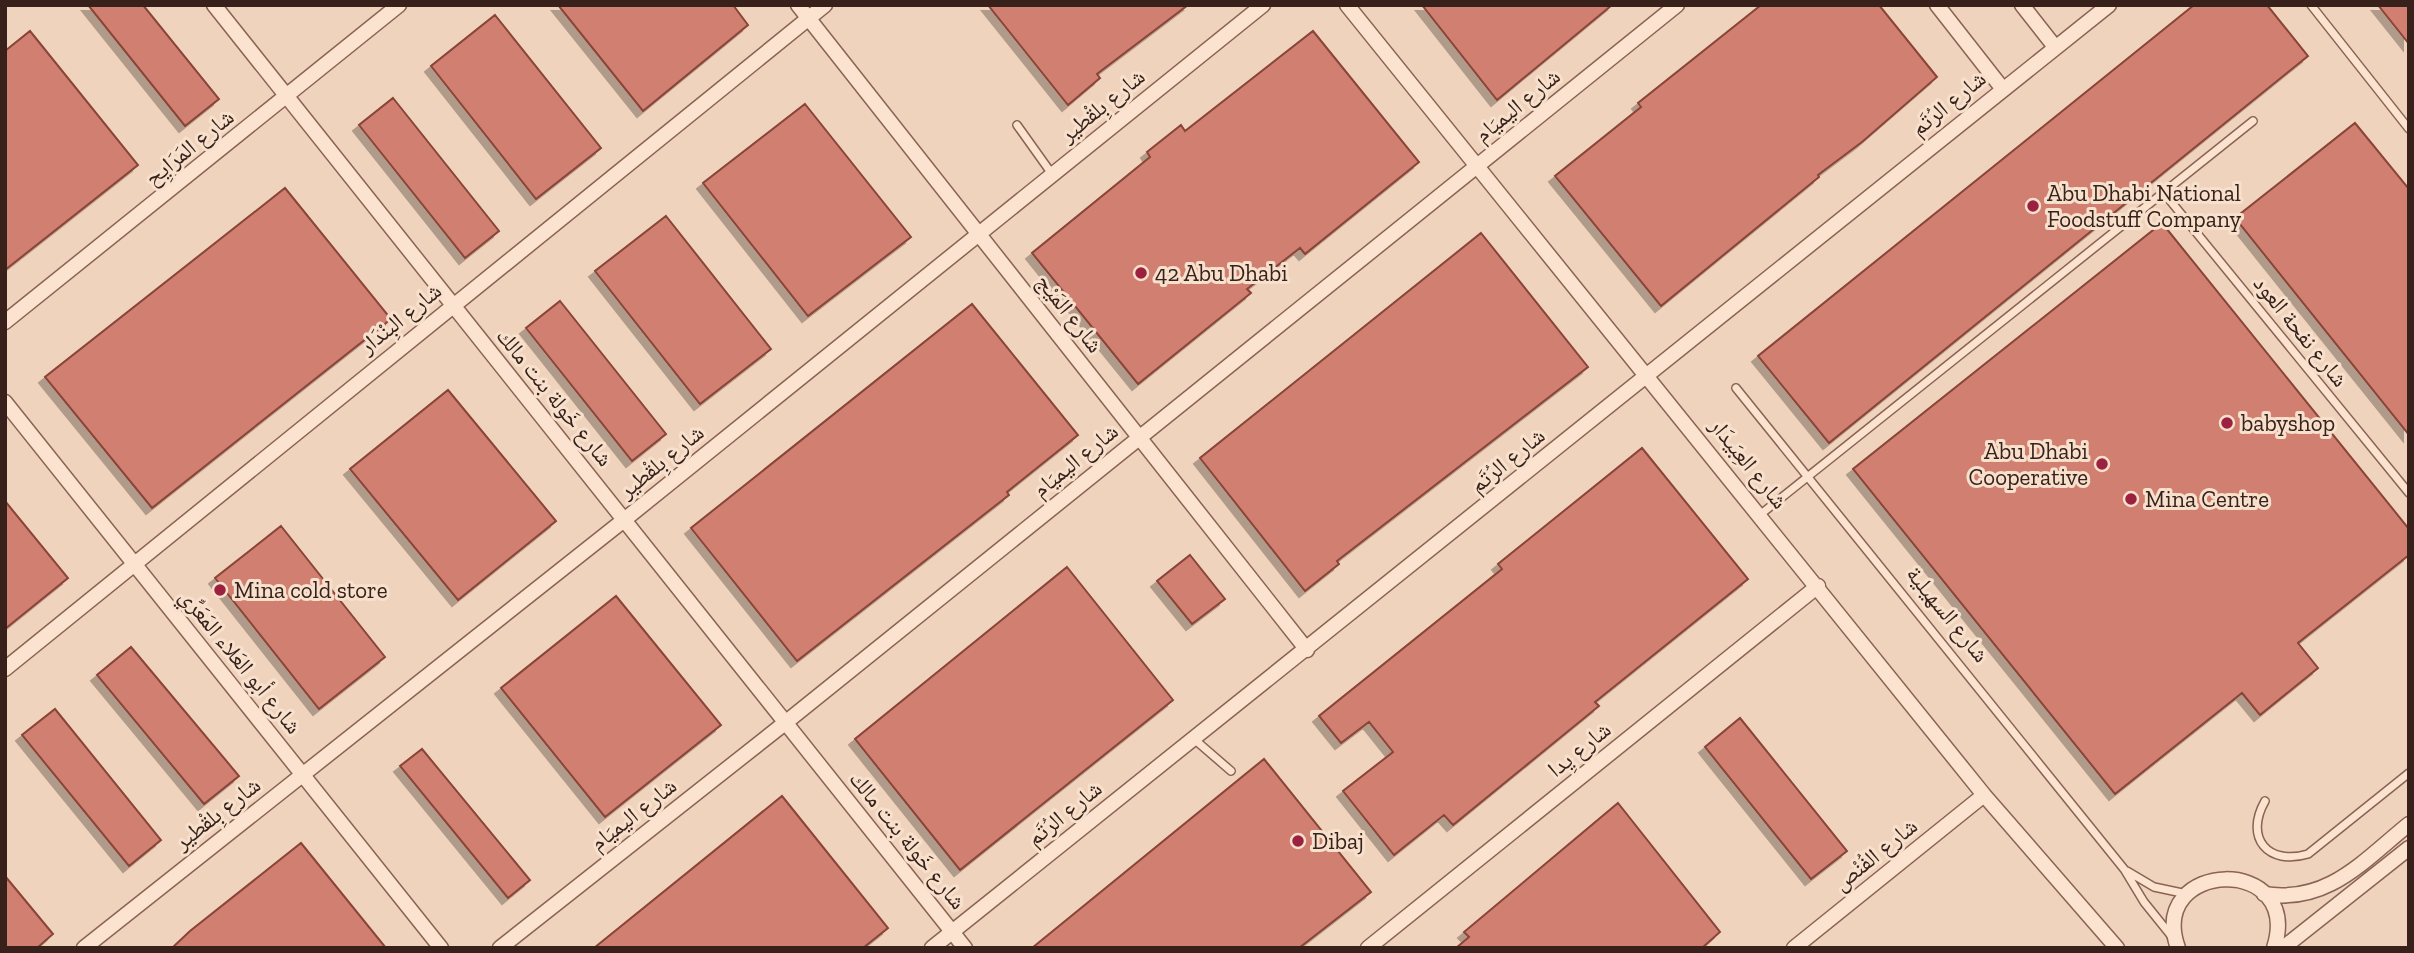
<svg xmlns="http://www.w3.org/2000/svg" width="2414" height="953" viewBox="0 0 2414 953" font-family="'Zilla Slab','Noto Naskh Arabic',serif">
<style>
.building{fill:#d17f6f;stroke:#894439;stroke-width:2;filter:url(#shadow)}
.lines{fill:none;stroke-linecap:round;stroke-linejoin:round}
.service-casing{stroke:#896354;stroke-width:10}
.minor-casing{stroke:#896354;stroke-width:17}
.service{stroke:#fbe3cf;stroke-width:7}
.minor{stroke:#fbe3cf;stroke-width:14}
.poi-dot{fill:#9c2141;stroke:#f7e0cc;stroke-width:2.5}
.labels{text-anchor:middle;stroke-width:6;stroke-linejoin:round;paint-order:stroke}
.street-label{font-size:23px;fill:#37211a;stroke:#f7e0cc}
.poi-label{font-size:23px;fill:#37211a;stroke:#f7e0cc;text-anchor:start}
</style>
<defs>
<filter id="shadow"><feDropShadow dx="-6" dy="6" stdDeviation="0" flood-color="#0004"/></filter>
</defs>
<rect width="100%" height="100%" fill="#f0d3bc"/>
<path class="building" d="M88,5h55l76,94 -34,27z
M558,5h175l15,20 -105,86z
M988,5h200l-91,69 3,4 -32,27z
M1422,5h190l-115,95z
M1761,5h118l58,72 -75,65 -44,33 1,2 -158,129 -106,-130 86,-69 -3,-4z
M2194,5h73l41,51 -479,387 -71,-87z
M2378,5h31v39z
M495,15l106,133 -65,51 -105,-133z
M30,31l108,134 -133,105v-219z
M1313,31l106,131 -114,92 -5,-6 -53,41 4,4 -113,91 -106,-131 118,-96 -3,-5 34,-27 4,6z
M393,98l106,133 -34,27 -106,-133z
M805,104l106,133 -103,79 -105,-133z
M2355,123l54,66v246l-174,-217z
M285,188l106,131 -239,189 -107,-131z
M666,216l105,133 -71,55 -105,-133z
M2162,223l247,306v26l-111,88 20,25 -58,47 -18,-22 -127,101 -262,-325z
M1481,233l107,134 -251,194 2,3 -34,27 -105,-133z
M560,301l106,133 -34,27 -106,-133z
M972,304l106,131 -71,57 2,3 -212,166 -106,-133z
M448,390l108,131 -98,79 -108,-131z
M1642,448l106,131 -153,123 4,4 -146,119 -9,-10 -50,40 -51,-64 50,-39 -24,-30 -28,21 -22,-27 183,-147 -4,-5z
M5,501l63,77 -63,51z
M281,526l104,131 -66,52 -104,-131z
M1190,555l35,44 -33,25 -35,-43z
M1067,567l106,133 -213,170 -105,-131z
M616,596l105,129 -116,92 -104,-129z
M131,647l108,129 -35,28 -107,-129z
M55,709l106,131 -32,26 -107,-131z
M1740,718l107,133 -36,28 -106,-132z
M422,749l108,131 -22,18 -108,-132z
M1264,759l107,133 -72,56h-267z
M782,796l106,132 -25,20h-269z
M1618,803l102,129 -18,16h-246l13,-11 -5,-5z
M301,843l85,105h-214l18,-17z
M5,876l48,58 -16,14h-32z"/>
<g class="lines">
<g class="service-casing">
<path id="service" d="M2311,5l98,124
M1017,125l35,49
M2164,193l245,300
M1736,388l388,481 20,33 29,36
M1761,514l492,-393
M1194,739l37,32
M2265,801c-21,37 3,65 43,53l101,-81
M2127,871l27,16 33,7"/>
</g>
<g class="minor-casing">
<path id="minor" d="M214,5l751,943
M798,5l509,645
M1347,5l637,790 133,153
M1937,5l65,83
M2022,5l33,42
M5,322l394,-317
M5,402l436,546
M5,669l820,-664
M2264,894c64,10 99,-33 145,-70
M84,948l540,-428 639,-515
M500,948l285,-225 892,-718
M932,948l1177,-943
M1368,948l450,-362
M1794,948l190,-153
M2178,948c-32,-89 126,-94 96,0
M2283,948l126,-100"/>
</g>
<use href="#service" class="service"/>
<use href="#minor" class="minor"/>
</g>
<g class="poi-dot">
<circle cx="2033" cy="206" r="7"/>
<circle cx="1141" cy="273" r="7"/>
<circle cx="2227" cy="423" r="7"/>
<circle cx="2102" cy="464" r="7"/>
<circle cx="2131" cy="499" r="7"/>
<circle cx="220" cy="590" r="7"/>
<circle cx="1298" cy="841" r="7"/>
</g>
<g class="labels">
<g class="street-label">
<text transform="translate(1948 103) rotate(-39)" y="8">شارع الرُتَم</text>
<text transform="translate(1102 105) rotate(-39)" y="8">شارع بِلقْطير</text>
<text transform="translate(1517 105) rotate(-39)" y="8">شارع اليميَام</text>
<text transform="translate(189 147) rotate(-39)" y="8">شارع المَرَايِح</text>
<text transform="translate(1070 313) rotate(52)" y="8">شارع المَيْج</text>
<text transform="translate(400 318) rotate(-39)" y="8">شارع البِنْدَار</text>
<text transform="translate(2301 331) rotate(51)" y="8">شارع نفحة العود</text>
<text transform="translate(555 397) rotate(51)" y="8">شارع خَولة بنت مالك</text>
<text transform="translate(1075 460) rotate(-39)" y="8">شارع اليميَام</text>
<text transform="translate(1507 460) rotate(-39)" y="8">شارع الرُتَم</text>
<text transform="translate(661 461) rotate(-39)" y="8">شارع بِلقْطير</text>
<text transform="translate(1749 463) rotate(51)" y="8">شارع العِبَيدَار</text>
<text transform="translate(1948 614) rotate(51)" y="8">شارع السهيلية</text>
<text transform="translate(241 661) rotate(51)" y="8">شارع أبو العَلاء المَعَرِّي</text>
<text transform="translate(1579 749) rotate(-39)" y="8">شارع يِدا</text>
<text transform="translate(217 813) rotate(-38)" y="8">شارع بِلقْطير</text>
<text transform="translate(1064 813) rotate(-39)" y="8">شارع الرُتَم</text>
<text transform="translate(633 814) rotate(-38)" y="8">شارع اليميَام</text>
<text transform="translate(908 840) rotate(51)" y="8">شارع خَولة بنت مالك</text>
<text transform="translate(1875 854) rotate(-39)" y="8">شارع الفُنْص</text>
</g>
<g class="poi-label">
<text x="2047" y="201">Abu Dhabi National<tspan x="2047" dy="26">Foodstuff Company</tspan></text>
<text x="1155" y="281">42 Abu Dhabi</text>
<text x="2241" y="431">babyshop</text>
<text x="2088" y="459" text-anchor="end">Abu Dhabi<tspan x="2088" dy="26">Cooperative</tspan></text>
<text x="2145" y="507">Mina Centre</text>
<text x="234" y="598">Mina cold store</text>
<text x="1312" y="849">Dibaj</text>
</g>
</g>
<rect width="2414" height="953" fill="none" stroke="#37211a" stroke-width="14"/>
</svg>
